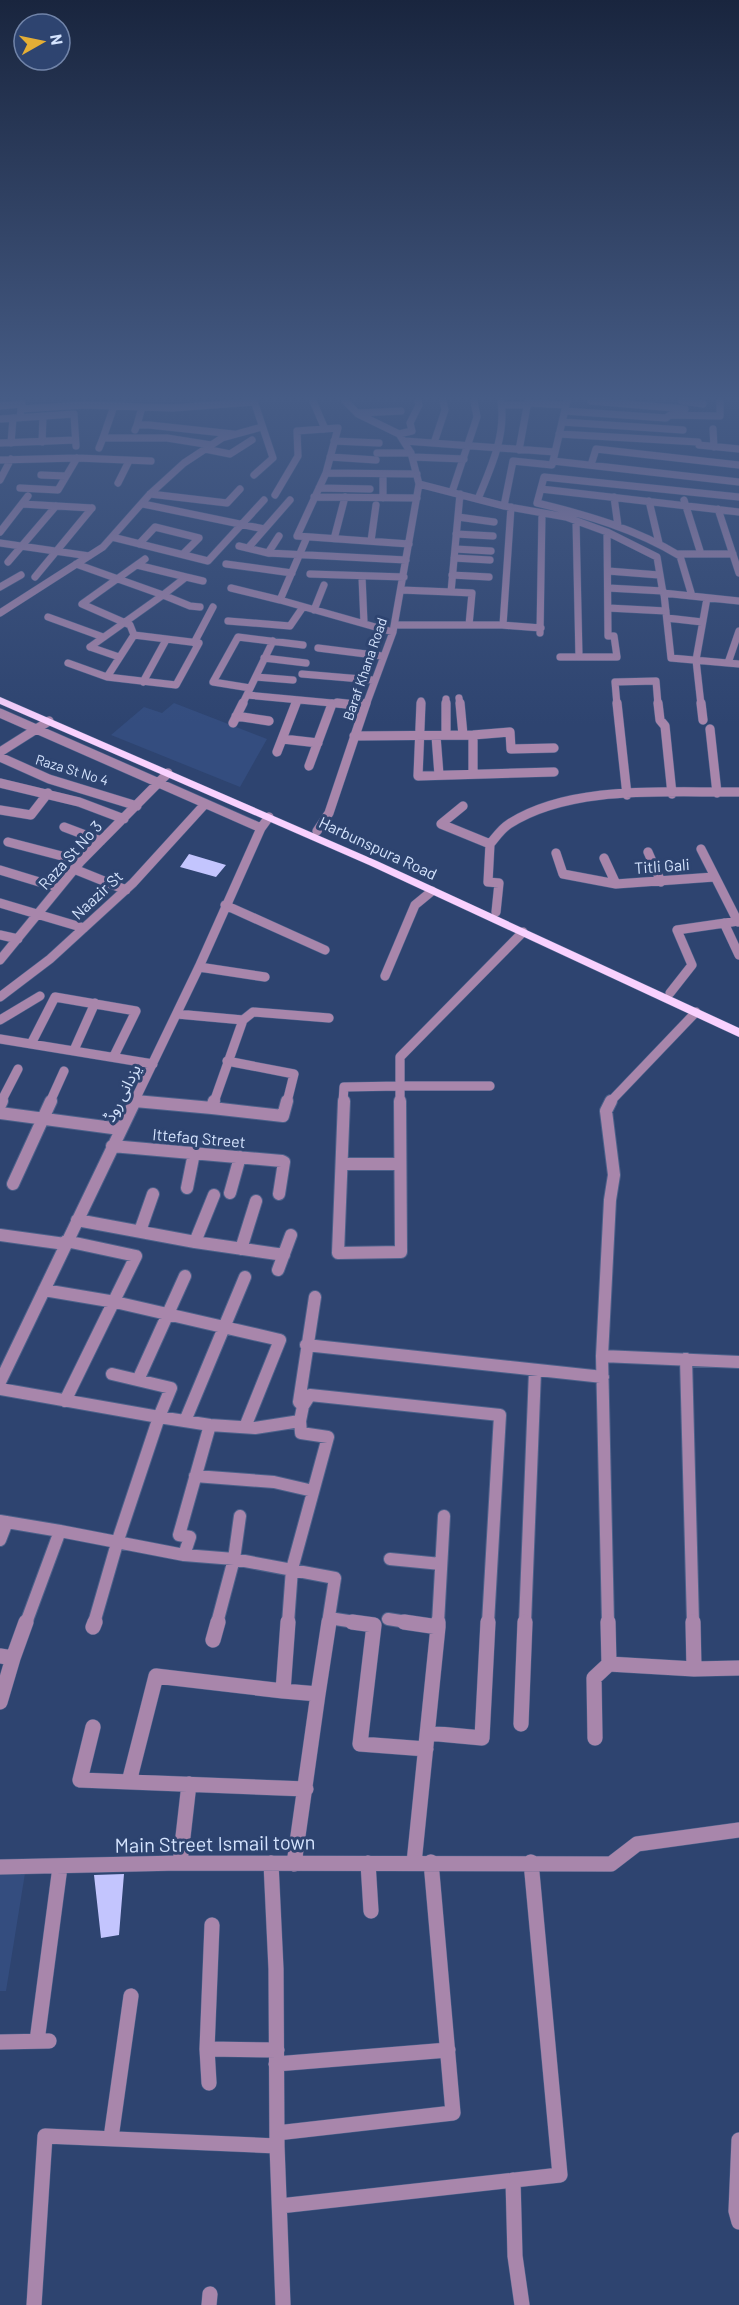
<svg xmlns="http://www.w3.org/2000/svg" width="739" height="2305" viewBox="0 0 739 2305" font-family="Barlow,'Noto Sans Arabic',sans-serif">
<style>
.built{fill:#344d7f}
.building{fill:#c3c5fe}
.lines{fill:none;stroke-linecap:round;stroke-linejoin:round}
.minor-far3-casing{stroke:#4c618a;stroke-width:8}
.minor-far2-casing{stroke:#4c618a;stroke-width:10}
.minor-far1-casing{stroke:#4c618a;stroke-width:14}
.minor-casing{stroke:#4c618a;stroke-width:16}
.major-casing{stroke:#4c618a;stroke-width:1}
.minor-far3{stroke:#a886ab;stroke-width:7}
.minor-far2{stroke:#a886ab;stroke-width:9}
.minor-far1{stroke:#a886ab;stroke-width:12}
.minor{stroke:#a886ab;stroke-width:15}
.major{fill:#f9d1fe;fill-rule:evenodd}
.labels{text-anchor:middle;stroke-width:6;stroke-linejoin:round;paint-order:stroke}
.far-street-label{font-size:14px;fill:#d5e4fe;stroke:#2e4470}
.street-label{font-size:16px;fill:#d5e4fe;stroke:#2e4470}
.near-street-label{font-size:20px;fill:#d5e4fe;stroke:#2e4470}
</style>
<rect width="100%" height="100%" fill="#2e4470"/>
<path class="built" d="M174,703l93,36 -27,48 -129,-52 33,-28 18,6z
M0,1867h26l-20,124h-6z"/>
<path class="building" d="M189,854l37,11 -10,12 -36,-10z
M124,1874l-5,61 -18,3 -7,-63z"/>
<g class="lines">
<g class="minor-far3-casing">
<path id="minor-far3" d="M254,401l19,57 -19,17
M313,401l12,28
M345,401l13,13 41,20 12,19 8,31 -26,148 -27,73
M567,401l-14,60 186,21
M591,401l94,8
M682,401l21,3
M528,403l38,2
M502,405h26
M0,406l22,-2
M565,411l101,7 4,-3 50,1v-15
M359,413l42,-2
M20,418l1,-9 64,-4 57,2
M0,419l74,-5 2,32
M562,422l121,8
M137,425l5,-18 31,1 81,-6
M713,429l1,18
M135,430l2,-5h12l84,9
M399,434l13,-3 -2,-8 9,-18 -1,-4
M559,434l139,8
M103,438l11,-32
M334,441l45,2
M405,441l150,11
M42,442l1,-26
M0,443l75,-3
M11,443l2,-25
M434,443l11,-33 -2,-9
M699,445l40,4
M99,448l4,-10h64l44,7
M205,449l25,5 22,-14
M519,450l9,-49
M377,453h34
M330,457l46,3
M413,457l51,2
M0,460l77,-2 74,3
M591,465l5,-16 143,16
M41,475l25,1
M383,475v23
M0,480l11,-21
M118,483l11,-22
M419,484l85,22 62,11 41,15 50,25 6,36 76,8
M20,488l38,2 19,-32
M319,488l51,1
M541,489l198,23
M452,492l25,-75 -3,-16
M150,494l77,9 13,-14
M275,495l23,-39 -1,-25 41,-3 -12,45
M314,497l103,1
M614,497l4,29
M478,499c13,-32 28,-63 23,-98
M684,500l17,54
M649,501l10,42
M22,504l70,4
M143,504l121,25
M504,506l9,-45 39,4 1,-4
M718,509l21,64
M458,517l36,5
M576,521l3,136
M0,532l28,-36
M456,534l37,2
M112,537l96,24 56,-61
M307,537l-27,63 113,32
M334,539l11,-42
M371,541l5,-36
M0,543l89,13
M139,544l16,-17 44,11 -16,16
M409,544l-112,-8 29,-63 91,1
M239,546l29,7 138,7
M248,548l42,-48
M455,549l36,2
M268,553l11,-17
M677,554h56
M454,558l36,2
M8,562l48,-56
M76,564l87,31 -73,52
M226,564l66,9
M137,565l49,12 -23,18
M608,571l51,4
M310,574l94,3
M452,575l37,2
M35,577l57,-69
M186,577l17,4
M362,577l2,46
M0,587l21,-12
M231,588l49,12
M608,588l55,3
M401,590l50,2 9,-98
M451,592l21,1 -3,32
M664,594l7,64 68,6
M163,595l27,11 10,1
M692,596l-12,-40c-44,-27 -93,-41 -143,-53l7,-26 195,20
M608,608l58,3
M314,610l10,-25
M0,613l103,-66 47,-53 34,-31 38,-25 40,-11
M48,617l55,20
M667,618l35,4
M228,621l62,5 13,-19
M395,625h107l39,3
M503,625l8,-118
M540,633l2,-120
M134,635l65,8 -23,42 -69,-8z
M134,635l-4,-10 -48,-21 63,-45
M194,643l19,-36
M90,647l29,10
M318,648l64,8
M560,657h57l-3,-21h-6l-1,-104
M264,658l42,5
M68,663l39,14
M728,663l11,-32
M302,674l71,6
M256,677l37,3
M143,682l23,-42
M250,688l-37,-6 25,-45 65,8
M247,695l106,10
M459,698l1,7
M446,699v6
M242,705l31,-64
M295,705l2,-5
M421,705v-4
M617,705l-2,-23 41,-1 2,24
M701,705l-5,-45 11,-62"/>
</g>
<g class="minor-far2-casing">
<path id="minor-far2" d="M337,703l28,3
M421,703l-3,73 136,-4
M446,703v32
M460,703l3,32
M617,703l10,92
M658,703l2,17 5,6 7,68
M701,703l2,17
M0,713l261,115
M236,716l33,5
M233,723l10,-20
M710,729l7,64
M473,735v38
M354,736l119,-1 37,-3 1,17 43,-1
M436,736l3,39
M283,739l35,4
M0,752l49,-31
M277,752l19,-49
M0,757l49,22 88,27
M309,766l23,-62
M0,783l79,19 45,17
M463,806l-22,18 49,20
M0,810l31,5 17,-22
M64,827l37,14
M317,831l12,-18 37,-110
M8,842l73,19
M701,849l37,73
M648,852l13,30
M556,853l7,21 53,10 98,-7
M604,858l12,26
M74,869l52,21
M0,870l59,18
M0,903l84,25
M225,905l100,45
M496,912l3,-29 -11,-1 2,-38c6,-7 11,-15 19,-20 62,-40 159,-31 230,-32
M724,923l15,32
M0,935l18,4
M0,960l81,-99 87,-88
M199,967l66,10
M385,976l30,-71 17,-14
M670,993l22,-28 -15,-35 62,-9
M0,997l50,-38 83,-76 72,-79
M177,1014l66,6 -29,82
M0,1020l40,-24
M243,1020l10,-8 76,6
M0,1039l153,25
M31,1044l24,-47 81,14 -22,45
M74,1050l21,-47
M227,1061l67,13 -7,28
M400,1086h90
M400,1086v16
M400,1086v-29l123,-125
M135,1101l13,1
M1,1102l17,-33
M50,1102l14,-31
M134,1102l65,-135 62,-139 8,-11
M343,1102l1,-15 56,-1
M610,1102l86,-90"/>
</g>
<g class="minor-far1-casing">
<path id="minor-far1" d="M135,1101l77,7 2,-7
M344,1101l-6,152 63,-1 -1,-151
M0,1105l2,-4
M212,1108l71,8 4,-15
M0,1113l120,16
M112,1146l170,15 2,1 -5,32
M342,1164h58
M13,1184l38,-83
M187,1188l7,-35
M230,1193l10,-36
M77,1220l118,22 89,13
M140,1231l13,-37
M0,1235l65,9
M195,1242l19,-47
M241,1249l15,-48
M278,1270l13,-35
M44,1290l71,12 165,38 -35,87
M306,1345l297,32
M602,1356l137,6
M686,1359l7,264
M138,1380l47,-104
M0,1382l135,-281
M0,1389l159,28 12,-29 -59,-14
M65,1401l71,-145 -70,-15
M303,1406l-4,-4 16,-105
M185,1421l60,-144
M195,1476l79,6 39,9
M0,1521l60,10 -34,92
M60,1531l124,24 50,4 101,19 -7,45
M0,1540l7,-18
M184,1555l6,-18 -11,-2 31,-110
M390,1559l51,5
M329,1618l32,5
M388,1619l25,4
M94,1623l24,-83 41,-123 51,8 45,3 45,-7 3,-15 7,-11 190,20 -12,208
M217,1623l17,-64 6,-43
M288,1623l4,-54 36,-132 -27,-4 -1,-12
M438,1623l6,-107
M525,1623l10,-252
M608,1623l-6,-267 8,-156 4,-25 -8,-64 5,-10"/>
</g>
<g class="minor-casing">
<path id="minor" d="M288,1622l-5,69 35,3 -24,170
M352,1622l22,3 -14,119 66,5
M404,1622l34,5 -24,236
M693,1622l1,47
M93,1627l2,-5
M438,1627v-5
M213,1640l5,-18
M0,1656l13,2 -13,44
M13,1658l13,-36
M609,1664l85,5 45,-1
M318,1694l11,-72
M521,1724l4,-102
M93,1727l-13,53 226,9
M428,1733l54,5 6,-116
M595,1738l-1,-60 15,-14 -1,-42
M129,1782l27,-106 127,15
M180,1863l9,-79
M368,1863l3,48
M0,1867l180,-4 431,1 26,-20 102,-14
M212,1925l-5,124 70,1
M37,2041l23,-174
M0,2042l49,-1
M207,2049l2,34
M276,2064l172,-14
M277,2133l176,-20 -22,-251
M111,2138l20,-142
M739,2140l-3,71 3,11
M277,2146l6,159
M513,2180l2,76 7,49
M280,2206l280,-31 -29,-313
M34,2305l11,-169 232,10 -1,-177 -5,-106
M209,2305l1,-11"/>
</g>
<g class="major-casing">
<path id="major" d="M0,697l377,164 362,167v9l-370,-172 -369,-161z"/>
</g>
<use href="#minor-far3" class="minor-far3"/>
<use href="#minor-far2" class="minor-far2"/>
<use href="#minor-far1" class="minor-far1"/>
<use href="#minor" class="minor"/>
<use href="#major" class="major"/>
</g>
<linearGradient id="sky" x2="0" y2="1"><stop stop-color="#19253e"/><stop offset="0.55" stop-color="#465c86"/><stop offset="1" stop-color="#465c86" stop-opacity="0"/></linearGradient>
<rect width="739" height="724" fill="url(#sky)"/>
<g class="labels">
<g class="far-street-label">
<text transform="translate(365 669) rotate(-71)" y="5">Baraf Khana Road</text>
<text transform="translate(72 770) rotate(17)" y="5">Raza St No 4</text>
</g>
<g class="street-label">
<text transform="translate(378 848) rotate(25)" y="6">Harbunspura Road</text>
<text transform="translate(70 855) rotate(-48)" y="6">Raza St No 3</text>
<text transform="translate(662 866) rotate(-4)" y="6">Titli Gali</text>
<text transform="translate(97 895) rotate(-43)" y="6">Naazir St</text>
<text transform="translate(122 1093) rotate(-63)" y="6">یزدانی روڈ</text>
<text transform="translate(199 1138) rotate(5)" y="6">Ittefaq Street</text>
</g>
<g class="near-street-label">
<text transform="translate(215 1844) rotate(-1)" y="7">Main Street Ismail town</text>
</g>
</g>
<g transform="translate(42 42) rotate(81)"><circle r="28" fill="#2e4470" stroke="#7184a9" stroke-width="1.5"/>
<path d="M0-4.5L10 22L0 15L-10 22Z" fill="#e4ae35"/>
<text y="-9" font-size="16" font-weight="bold" text-anchor="middle" fill="#d5e4fe">N</text>
</g>
</svg>
